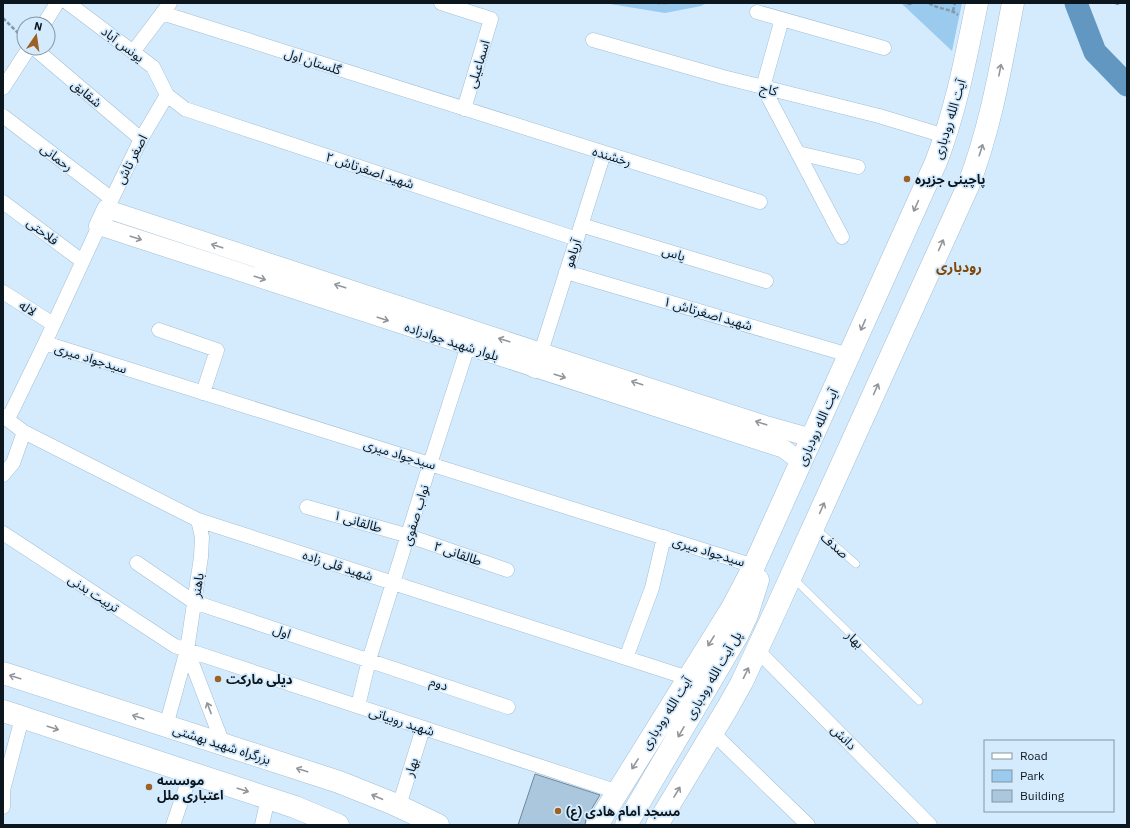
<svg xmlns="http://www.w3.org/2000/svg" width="1130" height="828" viewBox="0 0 1130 828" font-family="'IBM Plex Sans','Noto Sans Arabic',sans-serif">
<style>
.green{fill:#9bcaef}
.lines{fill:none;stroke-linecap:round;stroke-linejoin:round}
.river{stroke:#6197c0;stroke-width:23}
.building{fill:#abc7dd;stroke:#6e889d}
.service-casing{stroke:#a2bed4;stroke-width:8}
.minor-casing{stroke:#a2bed4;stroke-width:15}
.tertiary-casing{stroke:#a2bed4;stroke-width:19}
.secondary-casing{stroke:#a2bed4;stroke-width:21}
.primary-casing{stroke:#a2bed4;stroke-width:23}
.trunk-casing{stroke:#a2bed4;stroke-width:23}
.path{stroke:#8698a6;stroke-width:2.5;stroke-dasharray:4 2;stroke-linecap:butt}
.service{stroke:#fff;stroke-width:7}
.minor{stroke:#fff;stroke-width:14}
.tertiary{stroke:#fff;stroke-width:18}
.secondary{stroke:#fff;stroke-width:20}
.primary{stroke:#fff;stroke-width:22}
.trunk{stroke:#fff;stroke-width:22}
.oneway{stroke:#92969a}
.poi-dot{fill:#9d6124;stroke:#d4ebfd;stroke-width:1.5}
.labels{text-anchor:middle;stroke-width:3.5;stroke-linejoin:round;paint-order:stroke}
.street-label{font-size:13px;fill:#0c161e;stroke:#d4ebfd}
.poi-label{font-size:13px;font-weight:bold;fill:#0c161e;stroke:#d4ebfd;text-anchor:start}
.neighbourhood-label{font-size:14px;font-weight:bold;fill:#7f490c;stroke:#d4ebfd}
</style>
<rect width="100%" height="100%" fill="#d4ebfd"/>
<path class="green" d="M604,3h103l-6,3 -36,7z
M901,3h61l-10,48z"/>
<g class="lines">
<path class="river" d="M1076,3l19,49 32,33"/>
</g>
<path class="building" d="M535,774l65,21 -14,23 -1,7h-67z"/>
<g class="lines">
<g class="service-casing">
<path id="service" d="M815,528l41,36
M793,578l126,123"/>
</g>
<g class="minor-casing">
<path id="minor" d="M68,3l85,64 14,28 18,14 392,130
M441,3l50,16 -27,90
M757,12l127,36
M162,13l598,189
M782,19l-19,68 79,150
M44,24l13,-21
M593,40l130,37 156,39 66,20
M34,48l107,91
M133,52l37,-49
M3,88l26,-40
M3,116l109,83
M798,153l60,14
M3,202l79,59
M108,207l33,-68 26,-44
M581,225l185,56
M566,272l283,83
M3,292l50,32
M159,330l58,20 -14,43
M45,343l709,223
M541,352l63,-199
M3,416l21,16 174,88 490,158
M8,419l37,-76 54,-117
M3,475l10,-12 11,-31
M307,507l102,29 98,34
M3,533l172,113 443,146
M137,563l57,39 314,105
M187,650l36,94
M757,650l173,175
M626,658l26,-70 12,-51
M358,706l11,-46 61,-196 38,-118
M166,726l21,-76 14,-93 1,-20 -4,-17
M713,733l95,92
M399,806l24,-78
M3,807v-17l19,-72
M173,825l18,-52
M262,825l6,-27"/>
</g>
<g class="tertiary-casing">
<path id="tertiary" d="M107,209l434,143 228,74 43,12
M99,226l685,223 17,13"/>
</g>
<g class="secondary-casing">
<path id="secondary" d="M99,226l8,-17
M535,368l6,-16"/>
</g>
<g class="primary-casing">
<path id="primary" d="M597,825l135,-217 22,-42 182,-404c20,-52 30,-105 41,-159
M626,825l111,-189 10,-21 11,-35
M657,825l71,-118 14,-25 35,-75 191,-421c23,-59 33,-121 45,-183"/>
</g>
<g class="trunk-casing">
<path id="trunk" d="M3,673l336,109 55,22 44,21
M3,711l292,96 43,18"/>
</g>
<path class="path" d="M657,3h10
M908,3l1,1 5,-1
M929,3c10,7 21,5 29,12
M1115,3l4,1 1,-1
M953,11l2,-8
M3,18l19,19"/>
<use href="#service" class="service"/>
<use href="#minor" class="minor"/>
<use href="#tertiary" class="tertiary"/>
<use href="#secondary" class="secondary"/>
<use href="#primary" class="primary"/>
<use href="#trunk" class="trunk"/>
</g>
<defs><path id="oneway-shaft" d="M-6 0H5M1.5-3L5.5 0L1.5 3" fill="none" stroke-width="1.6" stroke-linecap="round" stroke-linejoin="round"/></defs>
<g class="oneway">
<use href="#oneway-shaft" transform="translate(1000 70) rotate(-79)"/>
<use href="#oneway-shaft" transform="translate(981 150) rotate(-72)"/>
<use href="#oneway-shaft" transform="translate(916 206) rotate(114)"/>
<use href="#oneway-shaft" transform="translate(136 238) rotate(18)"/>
<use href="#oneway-shaft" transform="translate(941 245) rotate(-66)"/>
<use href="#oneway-shaft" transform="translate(217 246) rotate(-162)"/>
<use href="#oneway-shaft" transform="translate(260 278) rotate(18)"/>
<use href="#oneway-shaft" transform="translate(340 286) rotate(-162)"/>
<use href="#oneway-shaft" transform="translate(383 319) rotate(18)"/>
<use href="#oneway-shaft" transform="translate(863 325) rotate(114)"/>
<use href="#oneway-shaft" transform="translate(504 340) rotate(-162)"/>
<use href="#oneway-shaft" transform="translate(560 376) rotate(18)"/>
<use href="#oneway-shaft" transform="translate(637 383) rotate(-162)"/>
<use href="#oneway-shaft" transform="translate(876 389) rotate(-66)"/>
<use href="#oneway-shaft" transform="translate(761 423) rotate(-162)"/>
<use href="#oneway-shaft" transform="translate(822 508) rotate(-66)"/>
<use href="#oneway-shaft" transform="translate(711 641) rotate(122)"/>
<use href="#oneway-shaft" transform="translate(746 673) rotate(-64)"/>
<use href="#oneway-shaft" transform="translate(15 677) rotate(-162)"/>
<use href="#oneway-shaft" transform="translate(209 708) rotate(-111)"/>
<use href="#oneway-shaft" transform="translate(138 717) rotate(-162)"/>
<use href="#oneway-shaft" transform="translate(53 728) rotate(18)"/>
<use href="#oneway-shaft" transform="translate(681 732) rotate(120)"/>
<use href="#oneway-shaft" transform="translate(635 764) rotate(122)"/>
<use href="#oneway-shaft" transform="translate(302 770) rotate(-162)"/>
<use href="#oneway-shaft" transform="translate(243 790) rotate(18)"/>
<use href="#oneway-shaft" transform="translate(677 792) rotate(-59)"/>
<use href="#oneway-shaft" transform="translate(377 797) rotate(-157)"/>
</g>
<g class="poi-dot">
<circle cx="907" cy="179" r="4"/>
<circle cx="218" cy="679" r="4"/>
<circle cx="149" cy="787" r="4"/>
<circle cx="558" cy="811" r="4"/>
</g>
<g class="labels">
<g class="street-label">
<text transform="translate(123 44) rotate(37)" y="5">یونس آباد</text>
<text transform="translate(313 61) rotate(18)" y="5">گلستان اول</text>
<text transform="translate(478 64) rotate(-73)" y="5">اسماعیلی</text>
<text transform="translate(769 89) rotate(14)" y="5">کاج</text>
<text transform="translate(87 93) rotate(40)" y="5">شقایق</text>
<text transform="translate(949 119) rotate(-73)" y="5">آیت الله رودباری</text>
<text transform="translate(612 156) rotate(17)" y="5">رخشنده</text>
<text transform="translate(57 157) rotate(37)" y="5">رحمانی</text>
<text transform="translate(131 159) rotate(-63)" y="5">اصغر تاش</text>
<text transform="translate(370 170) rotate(18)" y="5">شهید اصغرتاش ۲</text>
<text transform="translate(43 231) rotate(37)" y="5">فلاحتی</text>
<text transform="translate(572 253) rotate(-72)" y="5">آریاهو</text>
<text transform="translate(674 253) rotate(17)" y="5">یاس</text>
<text transform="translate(28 308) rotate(33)" y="5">لاله</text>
<text transform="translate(708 313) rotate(16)" y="5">شهید اصغرتاش ۱</text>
<text transform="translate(452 341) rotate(18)" y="5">بلوار شهید جوادزاده</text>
<text transform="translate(91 358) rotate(17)" y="5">سیدجواد میری</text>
<text transform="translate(817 427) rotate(-66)" y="5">آیت الله رودباری</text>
<text transform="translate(400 454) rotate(17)" y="5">سیدجواد میری</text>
<text transform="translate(415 515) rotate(-73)" y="5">نواب صفوی</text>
<text transform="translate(358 521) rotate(16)" y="5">طالقانی ۱</text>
<text transform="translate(835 545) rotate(41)" y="5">صدف</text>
<text transform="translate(709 551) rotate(17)" y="5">سیدجواد میری</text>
<text transform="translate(458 553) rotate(19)" y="5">طالقانی ۲</text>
<text transform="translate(338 565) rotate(18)" y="5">شهید قلی زاده</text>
<text transform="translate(197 585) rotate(-81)" y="5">باهنر</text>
<text transform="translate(94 593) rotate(33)" y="5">تربیت بدنی</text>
<text transform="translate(282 631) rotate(19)" y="5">اول</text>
<text transform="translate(855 639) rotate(44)" y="5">بهار</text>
<text transform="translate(713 675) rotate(-60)" y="5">پل آیت الله رودباری</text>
<text transform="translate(439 683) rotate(18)" y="5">دوم</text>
<text transform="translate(666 713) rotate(-58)" y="5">آیت الله رودباری</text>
<text transform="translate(402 721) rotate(18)" y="5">شهید روبیاتی</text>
<text transform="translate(844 737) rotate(45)" y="5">دانش</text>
<text transform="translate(222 744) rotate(18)" y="5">بزرگراه شهید بهشتی</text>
<text transform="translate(411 767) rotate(-73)" y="5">بهار</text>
</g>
<g class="poi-label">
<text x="915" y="184">پاچینی جزیره</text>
<text x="226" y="684">دیلی مارکت</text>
<text x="157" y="785">موسسه<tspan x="157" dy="15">اعتباری ملل</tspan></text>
<text x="566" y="816">مسجد امام هادی (ع)</text>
</g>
<g class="neighbourhood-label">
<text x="959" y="272">رودباری</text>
</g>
</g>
<rect width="1130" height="828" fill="none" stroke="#0c161e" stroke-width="8"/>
<rect x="984" y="740" width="130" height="72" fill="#d4ebfd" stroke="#8496a4"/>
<rect x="992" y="753" width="20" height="6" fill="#ffffff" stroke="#8496a4"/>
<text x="1020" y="760" font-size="12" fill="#0c161e">Road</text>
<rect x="992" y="770" width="20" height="12" fill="#9bcaef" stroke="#8496a4"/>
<text x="1020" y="780" font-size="12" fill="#0c161e">Park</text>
<rect x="992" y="790" width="20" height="12" fill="#abc7dd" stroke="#8496a4"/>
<text x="1020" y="800" font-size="12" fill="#0c161e">Building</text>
<g transform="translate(36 36) rotate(13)"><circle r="19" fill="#d4ebfd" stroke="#8496a4"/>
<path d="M0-3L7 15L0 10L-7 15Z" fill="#9d6124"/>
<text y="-6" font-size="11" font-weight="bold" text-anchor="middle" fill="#0c161e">N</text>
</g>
</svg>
